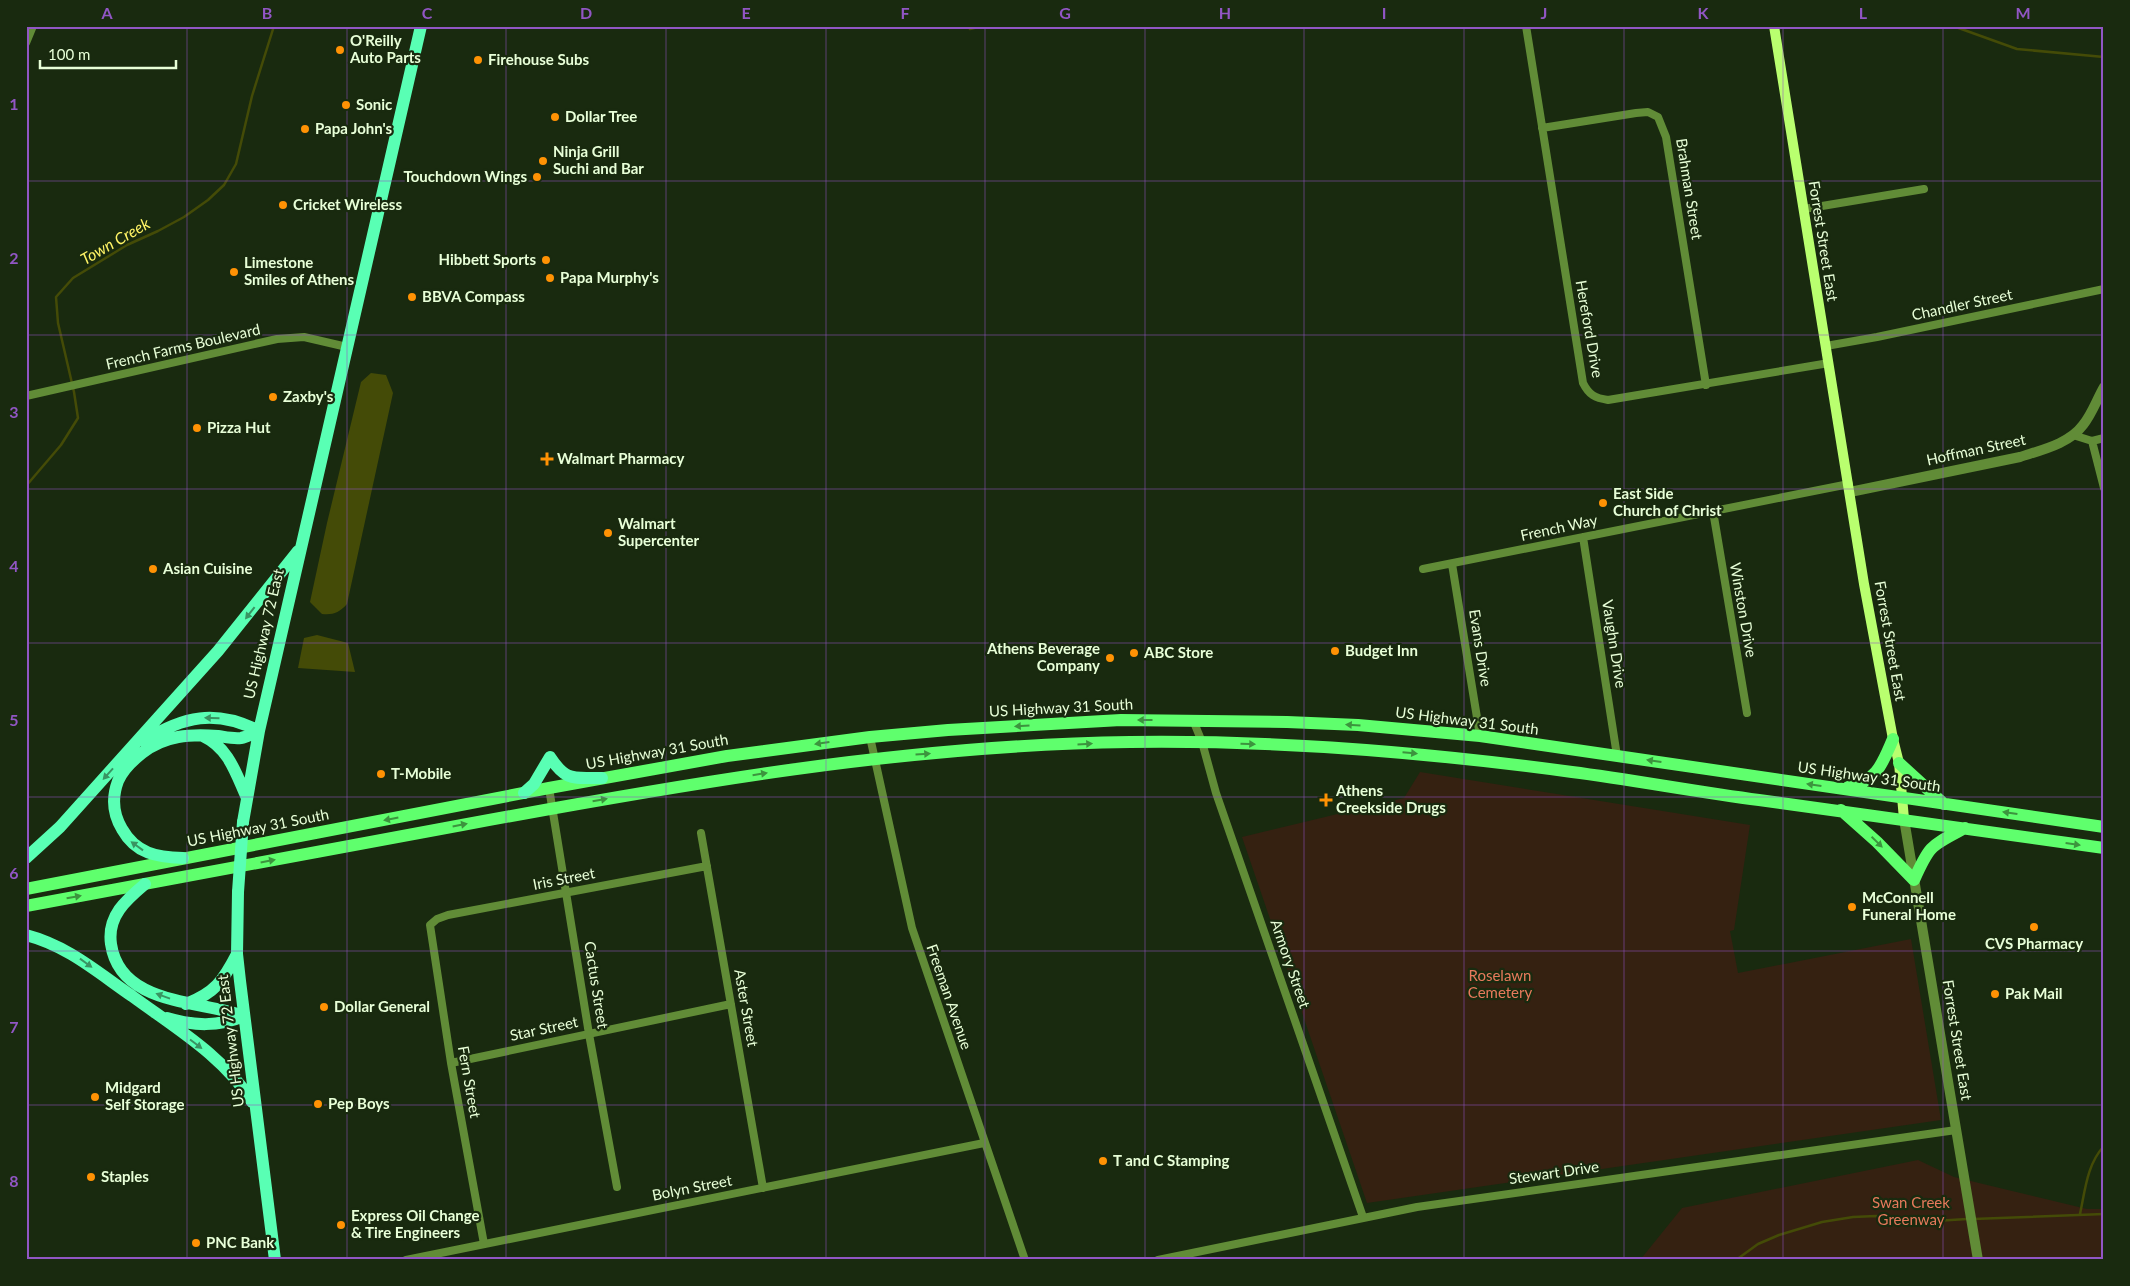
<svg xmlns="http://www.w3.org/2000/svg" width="2130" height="1286" viewBox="0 0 2130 1286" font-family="Lato,sans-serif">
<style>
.green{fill:#352111}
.water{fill:#444b07}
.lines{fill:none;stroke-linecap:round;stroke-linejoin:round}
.stream{stroke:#444b07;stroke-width:2.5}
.minor{stroke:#618c37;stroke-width:8}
.tertiary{stroke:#618c37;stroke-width:10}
.secondary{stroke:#b9ff6f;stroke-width:10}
.primary{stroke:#5fff6d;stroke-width:12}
.trunk{stroke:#59ffb4;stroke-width:12}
.trunk-bridge{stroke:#59ffb4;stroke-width:12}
.oneway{fill:#399462}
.oneway2{fill:#3c943e}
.grid{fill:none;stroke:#9156c4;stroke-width:1;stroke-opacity:0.55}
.poi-dot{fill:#ff9204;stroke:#192a0f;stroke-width:2}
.labels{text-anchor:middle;stroke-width:4.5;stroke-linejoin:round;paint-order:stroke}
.poi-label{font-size:15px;font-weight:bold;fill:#e8ffd8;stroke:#192a0f;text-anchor:start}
.street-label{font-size:15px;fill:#e8ffd8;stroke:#192a0f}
.park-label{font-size:15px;fill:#e77a5c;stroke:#192a0f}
.water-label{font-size:16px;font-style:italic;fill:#fff466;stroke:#192a0f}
.neatline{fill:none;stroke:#9156c4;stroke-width:2}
.grid-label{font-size:16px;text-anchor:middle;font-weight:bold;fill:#9156c4}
</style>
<rect width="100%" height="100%" fill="#192a0f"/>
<path class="green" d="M1420,772l330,53 -16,105 -4,1 8,42 173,-34 30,181 -574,83 -125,-366 162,-39z
M1918,1160l36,17 133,32h17v51h-464l42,-52z"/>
<path class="water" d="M371,373l15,2 7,18 -46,211c-8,9 -14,11 -25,10l-12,-12 17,-79 34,-141z
M317,635l31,8 7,29 -57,-4 6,-30z"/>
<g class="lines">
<path class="stream" d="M968,26l2,3 13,-3
M1953,26l64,23 87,8
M26,486l35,-41 17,-27 -4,-26 -16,-69 -2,-26 17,-19 54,-33 31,-14 26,-14 24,-17 16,-15 12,-21 16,-68 22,-70
M2080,1214c5,-23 7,-50 24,-68
M1973,1219l131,-5
M1736,1260l22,-16 21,-9 43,-13 31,-5 23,-1 59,5 32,-2"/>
<path class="minor" d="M1526,26l57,357c6,12 12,15 25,17l221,-37
M26,43l7,-17
M1542,128l94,-15 12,-1 10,5 8,20 40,248
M1804,209l120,-20
M1826,346l51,-9 227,-48
M26,396l251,-57 27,-2 43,10
M2073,435l19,6 12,-3
M2092,441l12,47
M1713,511l34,202
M1583,537l34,219
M1452,564l28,172
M1423,569l426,-85
M1193,720l9,22 14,51 147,424
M870,737l42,191 113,332
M549,788l40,246 28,153
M701,833l62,355
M451,1063l280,-59
M484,1244l-33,-181 -21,-138 7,-6 11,-4 259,-49
M406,1260l578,-117
M1158,1260l259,-53 539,-77"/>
<path class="tertiary" d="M1850,492l170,-35c21,-7 49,-13 63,-32 9,-11 14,-26 21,-38
M1904,819l74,441"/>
<path class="secondary" d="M1774,26l90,558 29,155 6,24 5,56"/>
<path class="primary" d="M1899,763l45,41
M1848,787c30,-7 34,-23 45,-48
M1841,810l36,32 37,38c16,-36 17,-34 51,-52
M26,889l523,-101 178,-32 143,-19 78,-7 173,-10 166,2 71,3 122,11 624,91
M26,906c145,-27 290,-54 436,-81 221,-41 443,-80 668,-83 148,-2 295,10 442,30 62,8 125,20 187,28 115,15 230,31 345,48"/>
<path class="trunk" d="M203,736c26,12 33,38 44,62
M144,741c39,-25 72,-32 115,-10
M524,793l10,-9 16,-27c17,26 24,20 52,21
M243,822l16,-91 162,-705
M26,858l34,-31 158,-176 80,-100
M183,858c-26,-1 -47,-4 -61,-29 -9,-15 -10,-32 -4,-48 5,-12 14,-20 24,-28 23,-18 48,-19 76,-17 7,1 16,3 23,2 6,-1 12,-5 18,-7
M145,884c-19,16 -38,32 -34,60 9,62 90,56 133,72
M238,892l-1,62 3,27 35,279
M26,935c42,11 71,37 106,61 42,31 93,61 120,106
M186,1004c29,-11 37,-23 51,-50
M167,1018c27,8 51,9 77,-2"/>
<path class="trunk-bridge" d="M238,892l5,-70"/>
</g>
<defs><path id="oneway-solid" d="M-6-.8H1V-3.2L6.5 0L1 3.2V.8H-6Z" transform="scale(1.25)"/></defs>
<g class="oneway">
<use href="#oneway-solid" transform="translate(250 613) rotate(128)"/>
<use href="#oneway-solid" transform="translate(212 718) rotate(-178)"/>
<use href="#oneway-solid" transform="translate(108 774) rotate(132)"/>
<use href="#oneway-solid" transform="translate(137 846) rotate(-144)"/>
<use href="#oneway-solid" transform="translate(86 963) rotate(36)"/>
<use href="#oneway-solid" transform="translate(163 996) rotate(-160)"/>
<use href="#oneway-solid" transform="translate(196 1044) rotate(37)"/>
</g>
<g class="oneway2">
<use href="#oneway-solid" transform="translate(1145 720) rotate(180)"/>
<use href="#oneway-solid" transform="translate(1353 725) rotate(-176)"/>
<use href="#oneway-solid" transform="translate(1022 726) rotate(177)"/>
<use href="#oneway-solid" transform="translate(822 743) rotate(172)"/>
<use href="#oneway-solid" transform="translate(1085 744) rotate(-3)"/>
<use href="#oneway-solid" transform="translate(1248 744) rotate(2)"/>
<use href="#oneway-solid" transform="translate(1410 753) rotate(5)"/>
<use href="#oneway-solid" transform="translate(923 754) rotate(-4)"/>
<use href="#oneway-solid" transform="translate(1654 761) rotate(-172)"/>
<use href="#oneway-solid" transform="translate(760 774) rotate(-9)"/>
<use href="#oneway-solid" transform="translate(1814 785) rotate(-172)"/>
<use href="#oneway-solid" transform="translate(600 800) rotate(-10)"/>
<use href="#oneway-solid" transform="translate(2010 813) rotate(-172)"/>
<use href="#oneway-solid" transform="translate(391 819) rotate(169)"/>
<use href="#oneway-solid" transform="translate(460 825) rotate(-11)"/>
<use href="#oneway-solid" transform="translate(1877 842) rotate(44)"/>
<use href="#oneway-solid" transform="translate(2073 844) rotate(8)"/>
<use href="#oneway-solid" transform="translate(268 861) rotate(-11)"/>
<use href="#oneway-solid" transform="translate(74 897) rotate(-10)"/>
</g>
<path class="grid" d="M187,26v1234M347,26v1234M506,26v1234M666,26v1234M826,26v1234M985,26v1234M1145,26v1234M1304,26v1234M1464,26v1234M1624,26v1234M1783,26v1234M1943,26v1234M26,181h2078M26,335h2078M26,489h2078M26,643h2078M26,797h2078M26,951h2078M26,1105h2078"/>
<g class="poi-dot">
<circle cx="340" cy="50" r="5"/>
<circle cx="478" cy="60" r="5"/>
<circle cx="346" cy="105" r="5"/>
<circle cx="555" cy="117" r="5"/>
<circle cx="305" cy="129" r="5"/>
<circle cx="543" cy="161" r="5"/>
<circle cx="537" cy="177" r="5"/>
<circle cx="283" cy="205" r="5"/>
<circle cx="546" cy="260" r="5"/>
<circle cx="234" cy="272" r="5"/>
<circle cx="550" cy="278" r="5"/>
<circle cx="412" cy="297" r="5"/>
<circle cx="273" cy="397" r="5"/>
<circle cx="197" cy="428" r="5"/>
<path d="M544.5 451.5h5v5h5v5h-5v5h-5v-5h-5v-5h5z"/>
<circle cx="1603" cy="503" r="5"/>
<circle cx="608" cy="533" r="5"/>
<circle cx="153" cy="569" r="5"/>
<circle cx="1335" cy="651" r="5"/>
<circle cx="1134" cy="653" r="5"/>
<circle cx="1110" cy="658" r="5"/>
<circle cx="381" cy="774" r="5"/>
<path d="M1323.5 792.5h5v5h5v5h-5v5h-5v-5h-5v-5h5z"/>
<circle cx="1852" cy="907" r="5"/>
<circle cx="2034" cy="927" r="5"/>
<circle cx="1995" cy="994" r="5"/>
<circle cx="324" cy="1007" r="5"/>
<circle cx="95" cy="1097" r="5"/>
<circle cx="318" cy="1104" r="5"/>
<circle cx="1103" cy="1161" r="5"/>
<circle cx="91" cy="1177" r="5"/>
<circle cx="341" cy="1225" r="5"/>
<circle cx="196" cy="1243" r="5"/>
</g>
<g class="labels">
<g class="poi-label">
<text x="350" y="46">O'Reilly<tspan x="350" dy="17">Auto Parts</tspan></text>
<text x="488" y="65">Firehouse Subs</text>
<text x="356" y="110">Sonic</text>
<text x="565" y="122">Dollar Tree</text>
<text x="315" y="134">Papa John's</text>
<text x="553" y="157">Ninja Grill<tspan x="553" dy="17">Suchi and Bar</tspan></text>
<text x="527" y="182" text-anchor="end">Touchdown Wings</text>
<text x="293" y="210">Cricket Wireless</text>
<text x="536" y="265" text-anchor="end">Hibbett Sports</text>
<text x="244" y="268">Limestone<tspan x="244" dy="17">Smiles of Athens</tspan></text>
<text x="560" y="283">Papa Murphy's</text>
<text x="422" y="302">BBVA Compass</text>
<text x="283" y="402">Zaxby's</text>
<text x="207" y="433">Pizza Hut</text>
<text x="557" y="464">Walmart Pharmacy</text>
<text x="1613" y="499">East Side<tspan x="1613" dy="17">Church of Christ</tspan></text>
<text x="618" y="529">Walmart<tspan x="618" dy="17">Supercenter</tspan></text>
<text x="163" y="574">Asian Cuisine</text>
<text x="1100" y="654" text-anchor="end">Athens Beverage<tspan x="1100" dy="17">Company</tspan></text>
<text x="1345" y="656">Budget Inn</text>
<text x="1144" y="658">ABC Store</text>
<text x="391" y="779">T-Mobile</text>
<text x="1336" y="796">Athens<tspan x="1336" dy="17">Creekside Drugs</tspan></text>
<text x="1862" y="903">McConnell<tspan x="1862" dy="17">Funeral Home</tspan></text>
<text x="2034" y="949" text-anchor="middle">CVS Pharmacy</text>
<text x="2005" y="999">Pak Mail</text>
<text x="334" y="1012">Dollar General</text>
<text x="105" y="1093">Midgard<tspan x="105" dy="17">Self Storage</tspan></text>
<text x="328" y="1109">Pep Boys</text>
<text x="1113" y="1166">T and C Stamping</text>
<text x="101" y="1182">Staples</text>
<text x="351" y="1221">Express Oil Change<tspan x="351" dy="17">&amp; Tire Engineers</tspan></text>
<text x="206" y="1248">PNC Bank</text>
</g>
<g class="street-label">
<text transform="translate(1689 189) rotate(81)" y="5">Brahman Street</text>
<text transform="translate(1823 241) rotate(81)" y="5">Forrest Street East</text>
<text transform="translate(1962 305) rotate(-12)" y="5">Chandler Street</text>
<text transform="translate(1589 329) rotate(80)" y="5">Hereford Drive</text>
<text transform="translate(183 347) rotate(-13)" y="5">French Farms Boulevard</text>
<text transform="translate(1976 450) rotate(-12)" y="5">Hoffman Street</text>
<text transform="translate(1559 528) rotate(-12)" y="5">French Way</text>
<text transform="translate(1743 610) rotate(80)" y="5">Winston Drive</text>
<text transform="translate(264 634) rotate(-77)" y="5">US Highway 72 East</text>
<text transform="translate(1890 641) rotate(80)" y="5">Forrest Street East</text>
<text transform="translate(1614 644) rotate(81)" y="5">Vaughn Drive</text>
<text transform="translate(1480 648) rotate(81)" y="5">Evans Drive</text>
<text transform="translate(1061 708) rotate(-3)" y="5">US Highway 31 South</text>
<text transform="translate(1467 721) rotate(7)" y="5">US Highway 31 South</text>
<text transform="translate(657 752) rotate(-10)" y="5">US Highway 31 South</text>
<text transform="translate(1869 777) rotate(8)" y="5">US Highway 31 South</text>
<text transform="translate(258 828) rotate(-11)" y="5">US Highway 31 South</text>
<text transform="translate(564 879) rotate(-11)" y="5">Iris Street</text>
<text transform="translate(1290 964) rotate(71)" y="5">Armory Street</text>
<text transform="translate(596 985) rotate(81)" y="5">Cactus Street</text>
<text transform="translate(949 997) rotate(71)" y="5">Freeman Avenue</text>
<text transform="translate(746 1008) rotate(80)" y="5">Aster Street</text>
<text transform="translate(544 1029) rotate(-12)" y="5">Star Street</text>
<text transform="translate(1957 1040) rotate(81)" y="5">Forrest Street East</text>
<text transform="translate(231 1041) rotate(-97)" y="5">US Highway 72 East</text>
<text transform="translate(469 1082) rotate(80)" y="5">Fern Street</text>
<text transform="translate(1554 1173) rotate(-8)" y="5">Stewart Drive</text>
<text transform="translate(692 1188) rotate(-11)" y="5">Bolyn Street</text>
</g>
<g class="park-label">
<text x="1500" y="981">Roselawn<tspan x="1500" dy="17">Cemetery</tspan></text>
<text x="1911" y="1208">Swan Creek<tspan x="1911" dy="17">Greenway</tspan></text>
</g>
<g class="water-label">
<text transform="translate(115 241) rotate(-30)" y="6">Town Creek</text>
</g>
</g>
<rect width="2130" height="1286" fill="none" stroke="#192a0f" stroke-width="55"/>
<path d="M40 60v8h136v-8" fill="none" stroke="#e8ffd8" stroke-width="2.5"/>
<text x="48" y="60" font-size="15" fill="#e8ffd8" stroke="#192a0f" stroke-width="4" paint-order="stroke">100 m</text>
<rect x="28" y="28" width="2074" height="1230" class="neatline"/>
<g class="grid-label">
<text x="107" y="19">A</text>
<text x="267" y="19">B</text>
<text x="427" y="19">C</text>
<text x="586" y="19">D</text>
<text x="746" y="19">E</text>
<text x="905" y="19">F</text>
<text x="1065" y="19">G</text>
<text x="1225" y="19">H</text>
<text x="1384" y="19">I</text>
<text x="1544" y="19">J</text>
<text x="1703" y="19">K</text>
<text x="1863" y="19">L</text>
<text x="2023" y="19">M</text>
<text x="14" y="110">1</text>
<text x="14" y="264">2</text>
<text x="14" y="418">3</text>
<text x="14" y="572">4</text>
<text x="14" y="726">5</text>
<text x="14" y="879">6</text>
<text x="14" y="1033">7</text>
<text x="14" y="1187">8</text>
</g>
</svg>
